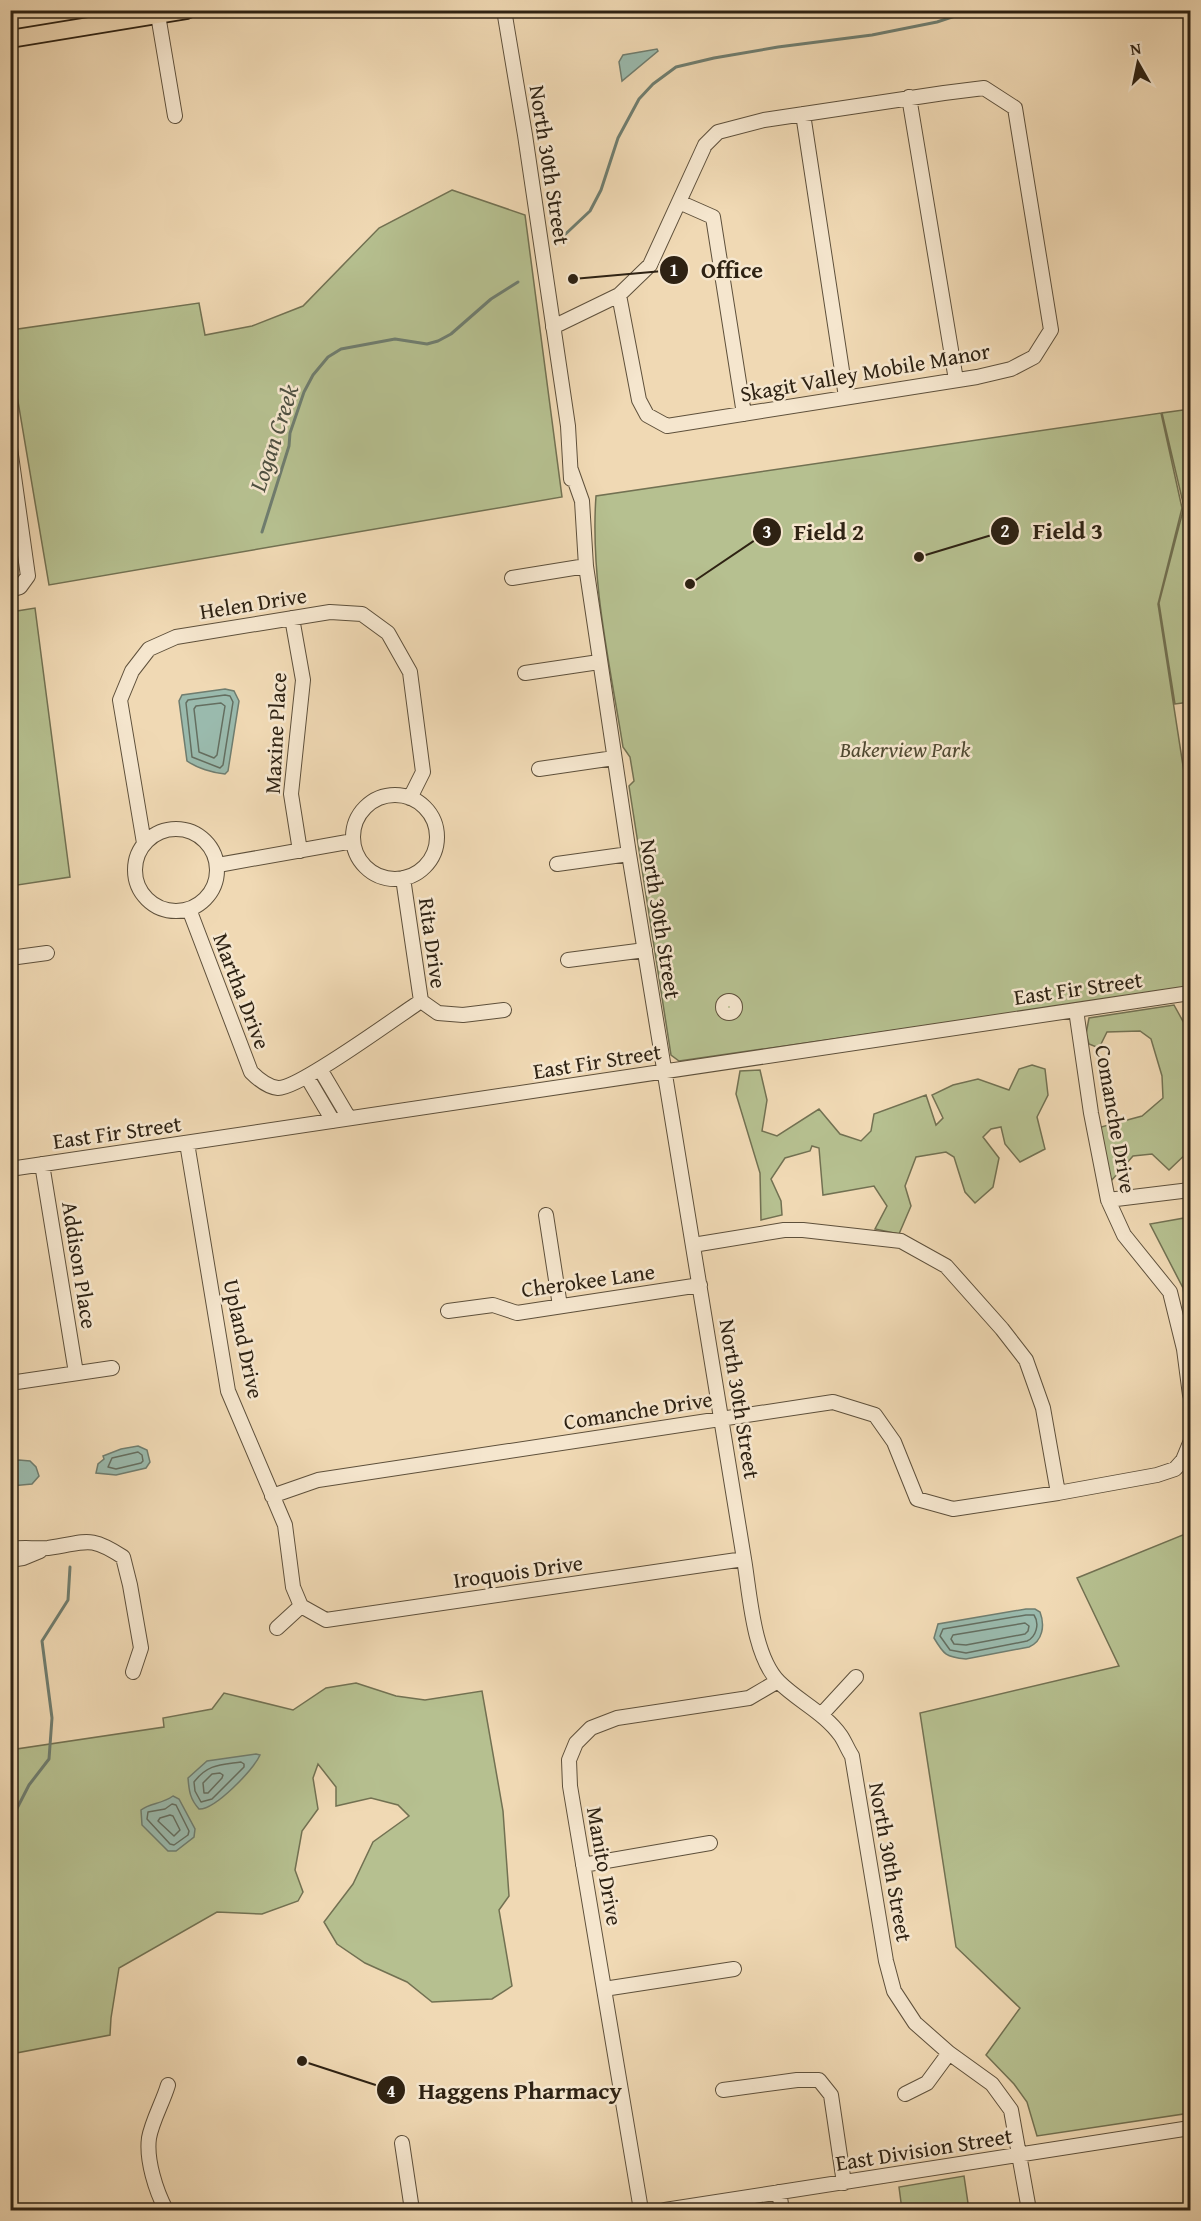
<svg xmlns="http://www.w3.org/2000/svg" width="1201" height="2221" viewBox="0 0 1201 2221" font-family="'Gentium Book Plus',serif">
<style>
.green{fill:#b6c090;stroke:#727152;stroke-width:1.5}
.water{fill:#9abaad;stroke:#6f7d6f;stroke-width:1.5}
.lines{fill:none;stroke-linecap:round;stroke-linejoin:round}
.shore{stroke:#646e60;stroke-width:1.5}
.stream{stroke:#6f7d6f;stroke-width:3}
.minor-casing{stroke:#5e503b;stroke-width:16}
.major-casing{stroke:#2e2213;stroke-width:20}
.minor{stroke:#f5e6ce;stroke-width:14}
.major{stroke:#f0d9b4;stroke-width:16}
.labels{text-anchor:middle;stroke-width:5;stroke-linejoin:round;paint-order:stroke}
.street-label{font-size:22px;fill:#2e2213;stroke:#f5e6ce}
.park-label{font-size:22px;font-style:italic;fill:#504a32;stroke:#f5e6ce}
.water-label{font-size:24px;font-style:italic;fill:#4e5041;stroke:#f5e6ce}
.leader{fill:none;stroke:#2e2213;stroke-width:2}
.callout-dot{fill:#2e2213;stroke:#f5e6ce;stroke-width:2}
.mark-label{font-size:18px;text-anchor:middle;font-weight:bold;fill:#fff}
.callout-label{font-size:24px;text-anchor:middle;font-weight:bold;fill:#2e2213;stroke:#f5e6ce;stroke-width:5;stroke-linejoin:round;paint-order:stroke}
</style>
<rect width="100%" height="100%" fill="#f0d9b4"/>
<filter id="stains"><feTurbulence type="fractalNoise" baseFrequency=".00333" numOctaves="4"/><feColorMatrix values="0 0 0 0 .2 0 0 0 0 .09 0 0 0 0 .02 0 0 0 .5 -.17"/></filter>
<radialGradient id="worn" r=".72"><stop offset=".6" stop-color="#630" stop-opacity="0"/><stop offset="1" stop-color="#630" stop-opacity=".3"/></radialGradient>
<path class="green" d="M452,190l73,25 37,282 -513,88 -38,-225v-30l188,-27 6,32 47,-9 51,-20 76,-78z
M1190,409v293l-15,2 -16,-101 25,-96 -22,-94z
M1161,413l21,95 -24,96 32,207v177l-511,73 -8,-6 -42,-269 5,-5 -4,-24 -7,-10c-13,-82 -33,-168 -27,-251z
M35,608l35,269 -59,9v-274z
M1174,1005l16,29v116l-21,20 -17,-16 -19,2 -22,25 -9,-33 -1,-21 41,-11 21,-18 -1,-22 -11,-37 -11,-8 -33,1 -8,16 -10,-4 -3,-10 3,-16z
M1032,1065l13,4 3,26 -11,22 8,32 -25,13 -15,-18 -4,-17 -10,2 -8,8 16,21 -6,29 -18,16 -10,-11 -11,-35 -8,-5 -30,5 -11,29 6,20 -12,28 -24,-5 12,-23 -13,-20 -51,9 -4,-47 -7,-2 -2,5 -25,7 -14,21 10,22 1,14 -21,5 -1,-47 -24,-79 4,-23 20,-1 7,30 -5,31 15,5 42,-27 21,25 21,7 10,-10 3,-17 52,-19 10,30 7,-7 -11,-23 21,-10 25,-6 31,11 10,-21z
M1190,1217v115l-7,-44 -33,-64z
M1190,1532v581l-153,23 -10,-34 -13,-18 -28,-29 34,-47 -64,-61 -36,-234 199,-47 -42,-88z
M356,1683l40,13 29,4 57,-9 21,120 6,85 -10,14 13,76 -20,13 -60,3 -25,-20 -42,-19 -28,-19 -13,-22 29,-38 20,-42 36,-26 -11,-11 -27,-7 -35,8v-19l-18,-23 -5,14 5,31 -16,22 -7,39 8,22 -5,9 -36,13 -45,-2 -98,56 -8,50 -1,17 -99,19 -1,-304 154,-23 -1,-9 49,-9 12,-16 69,17 33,-22z
M964,2176l5,34h-67l-3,-23z"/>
<path class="water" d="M657,49l1,2 -36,30 -3,-19 4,-7z
M225,689l9,2 5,10 -11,70 -3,3c-12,-1 -28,-6 -38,-13l-8,-60 3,-6z
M138,1446l9,4 3,12 -4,6 -30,7 -20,-2 2,-9 6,-5 -1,-3 18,-7z
M19,1460l11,1 6,6 3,9 -7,8 -21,2v-24z
M1026,1609h9l5,3c5,13 3,29 -11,35l-63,12c-20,-2 -22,-4 -32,-21l4,-14z
M256,1754l4,1c-7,15 -45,55 -61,54 -9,-10 -10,-18 -11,-31l19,-17z
M173,1796l6,3 16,30 -1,8 -18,14h-8l-26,-26 -1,-15c9,-7 21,-6 32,-14z"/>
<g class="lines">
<path class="shore" d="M225,695l5,1 3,6 -10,63 -3,3 -28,-11 -6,-54 2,-3z
M221,703l4,3 -8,49 -3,3 -15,-6 -5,-43 2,-3z
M138,1452l4,3 1,6 -2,2 -25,6 -8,-2 4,-9z
M1026,1615h8c6,9 2,22 -7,26l-61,12 -16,-3 -10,-14 3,-7z
M1025,1623l4,3 -1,5 -3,3 -59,11 -12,-1 -3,-5 2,-4z
M241,1762l3,2v3l-32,32 -11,3 -6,-11 -1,-9c14,-18 26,-17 47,-20z
M220,1773l3,2 -1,3 -14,15h-4l-1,-10 9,-9z
M172,1804l4,1 13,26 -1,4 -14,10 -4,-1 -23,-25 1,-7 17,-3z
M170,1815l3,1 7,14 -6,6 -16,-15 2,-3z"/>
<path class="stream" d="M556,243l34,-32 11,-21 17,-52 21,-39 14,-15 23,-17 38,-9 64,-11 94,-12 65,-13 36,-12
M262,532l27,-86 1,-13 14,-41 9,-17 15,-18 13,-8 54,-10 32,5 11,-3 13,-7 40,-35 27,-17
M10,1822l19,-37 20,-26 3,-41 -10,-77 26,-41 2,-33"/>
<g class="minor-casing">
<path id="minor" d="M504,10l21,125 43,291 3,53
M158,15l17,101
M909,97l47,283
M803,114l43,283
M679,202l34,15 31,197
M553,327l66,-32 31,-30 55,-120 13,-13 46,-12 180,-27 40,-5 31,20 36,222 -17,27 -23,12 -34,8 -310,49 -20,-11 -8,-15 -20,-105
M10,448l18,128 -8,11 -10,3
M571,470l11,31 4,65 43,288 115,705c6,35 9,97 35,123 19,19 46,31 62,54 4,6 7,14 11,20l34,205 8,30 21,32 34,30 43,31 19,26 18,100
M512,578l74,-12
M292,618l11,62 -12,114 9,57
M525,673l74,-11
M539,769l75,-11
M353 837a42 42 0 1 1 84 0a42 42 0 1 1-84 0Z
M135 870a41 41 0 1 1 82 0a41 41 0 1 1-82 0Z
M144,843l-24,-143 12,-29 17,-22 27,-12 154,-25 32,2 26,19 22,39 13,100 -13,26
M557,864l72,-10
M218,865l135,-24
M189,909l62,163c7,7 16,15 27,16 21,1 120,-72 143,-87l-18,-123
M10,958l37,-5
M568,960l77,-10
M723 1007a6 6 0 1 1 12 0a6 6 0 1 1-12 0Z
M421,1001l17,12 25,2 41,-5
M1076,1010l15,103 17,87 16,35 46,57 14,57 6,46
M320,1069l29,49
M307,1077l26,44
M187,1143l41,248 57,134 8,62 8,19
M42,1164l34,209
M10,1169l1180,-176
M1108,1200l82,-10
M546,1215l14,91
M693,1245l91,-15h19l98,11 45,25 56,63 24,31 17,48 15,85
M448,1311l45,-6 24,8 183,-28
M10,1383l102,-15
M272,1496l46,-16 515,-78 42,13 19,27 23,57 36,10 105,-16 99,-18 18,-6 8,-9 7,-17
M10,1549c13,-2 25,0 38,-1 38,-5 40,-14 75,9l7,28 11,63 -8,24
M10,1560l13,-2 17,-7
M301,1606l25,14 418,-61
M277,1628l24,-22
M821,1715l35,-38
M583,1865l127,-22
M604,1989l130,-20
M723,2090l74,-10h22l12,15 13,88
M905,2094l22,-11 22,-30
M402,2143l10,67
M779,2192l3,18
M166,2210c-10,-19 -20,-50 -17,-72 3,-17 14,-36 19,-53
M641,2210l-71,-424 -1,-26 7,-17 15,-15 26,-10 132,-20 29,-17
M665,2210l525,-82"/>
</g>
<g class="major-casing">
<path id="major" d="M10,39l177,-29"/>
</g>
<use href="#minor" class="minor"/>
<use href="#major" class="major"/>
</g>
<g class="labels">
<g class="street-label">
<text transform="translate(550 165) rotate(81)" y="8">North 30th Street</text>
<text transform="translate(865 372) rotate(-10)" y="8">Skagit Valley Mobile Manor</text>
<text transform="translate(253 603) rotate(-9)" y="8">Helen Drive</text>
<text transform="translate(275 733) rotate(-87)" y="8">Maxine Place</text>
<text transform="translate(661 919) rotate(81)" y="8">North 30th Street</text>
<text transform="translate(433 943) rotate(82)" y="8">Rita Drive</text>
<text transform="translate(1078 988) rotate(-8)" y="8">East Fir Street</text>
<text transform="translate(242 991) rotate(69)" y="8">Martha Drive</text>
<text transform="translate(597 1061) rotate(-9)" y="8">East Fir Street</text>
<text transform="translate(1116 1119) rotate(80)" y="8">Comanche Drive</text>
<text transform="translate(117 1132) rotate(-8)" y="8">East Fir Street</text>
<text transform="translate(80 1265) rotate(81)" y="8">Addison Place</text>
<text transform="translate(588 1280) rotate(-8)" y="8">Cherokee Lane</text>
<text transform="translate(244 1339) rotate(78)" y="8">Upland Drive</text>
<text transform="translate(740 1399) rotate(81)" y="8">North 30th Street</text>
<text transform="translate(638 1410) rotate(-9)" y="8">Comanche Drive</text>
<text transform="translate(518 1571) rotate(-8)" y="8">Iroquois Drive</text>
<text transform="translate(891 1862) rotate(80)" y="8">North 30th Street</text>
<text transform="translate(605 1866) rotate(80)" y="8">Manito Drive</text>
<text transform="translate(924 2149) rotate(-9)" y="8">East Division Street</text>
</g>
<g class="park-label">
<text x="905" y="757">Bakerview Park</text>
</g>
<g class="water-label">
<text transform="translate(274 438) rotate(-72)" y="8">Logan Creek</text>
</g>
</g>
<path class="leader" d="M573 279L674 270M919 557L1005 531M690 584L767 532M302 2061L391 2090"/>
<g class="callout-dot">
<circle cx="573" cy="279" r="6"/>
<circle cx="919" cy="557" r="6"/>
<circle cx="690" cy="584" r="6"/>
<circle cx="302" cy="2061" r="6"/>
<circle cx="674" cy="270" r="15"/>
<circle cx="1005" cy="531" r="15"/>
<circle cx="767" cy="532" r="15"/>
<circle cx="391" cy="2090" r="15"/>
</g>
<g class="mark-label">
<text x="674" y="276">1</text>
<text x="1005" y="537">2</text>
<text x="767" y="538">3</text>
<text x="391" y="2097">4</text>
</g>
<g class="callout-label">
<text x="732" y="278">Office</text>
<text x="1068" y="539">Field 3</text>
<text x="829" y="540">Field 2</text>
<text x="520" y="2099">Haggens Pharmacy</text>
</g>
<rect width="1201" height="2221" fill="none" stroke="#f0d9b4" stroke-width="36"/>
<rect x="12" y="12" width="1177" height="2197" fill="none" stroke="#2e2213" stroke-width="3"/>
<rect x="18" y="18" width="1165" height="2185" fill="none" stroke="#2e2213" stroke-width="1.5"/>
<g transform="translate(1138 63) rotate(351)" stroke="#f5e6ce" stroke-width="4.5" paint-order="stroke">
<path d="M0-4.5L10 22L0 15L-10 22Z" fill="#2e2213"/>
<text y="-9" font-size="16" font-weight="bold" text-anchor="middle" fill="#2e2213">N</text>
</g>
<rect width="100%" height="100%" filter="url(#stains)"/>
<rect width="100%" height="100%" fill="url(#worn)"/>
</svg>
